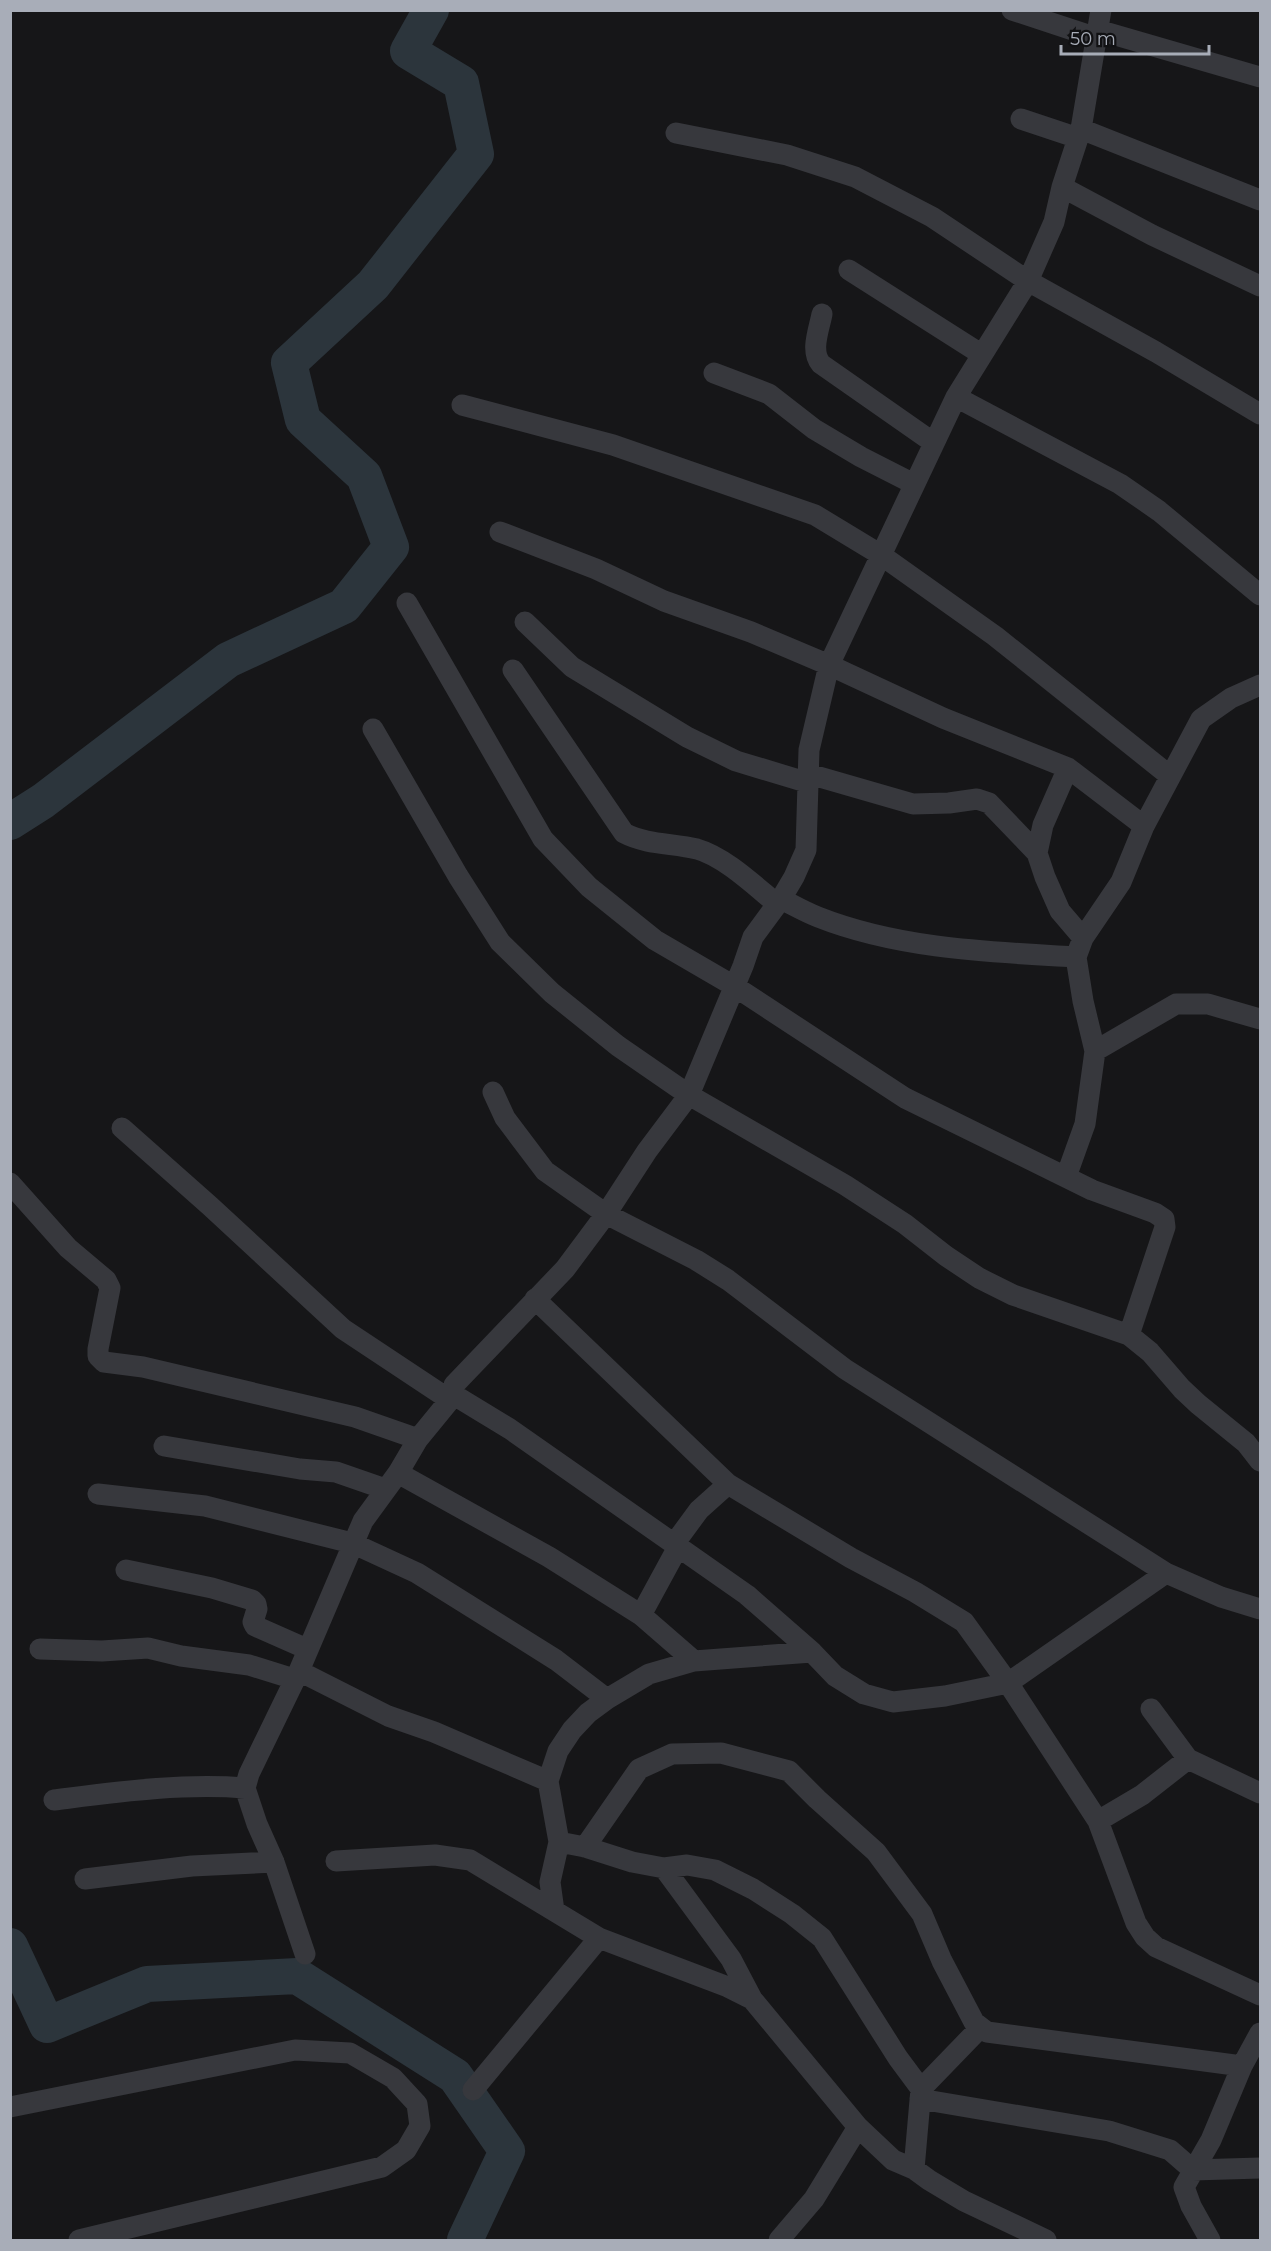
<svg xmlns="http://www.w3.org/2000/svg" width="1271" height="2251" viewBox="0 0 1271 2251" font-family="Montserrat,sans-serif">
<style>
.lines{fill:none;stroke-linecap:round;stroke-linejoin:round}
.river{stroke:#2c353c;stroke-width:36}
.street{stroke:#37383d;stroke-width:21}
</style>
<rect width="100%" height="100%" fill="#161618"/>
<g class="lines">
<path class="river" d="M10,822l33,-21 185,-141 116,-54 47,-59 -27,-71 -61,-56 -14,-57 84,-78 103,-131 -15,-71 -53,-32 23,-41
M10,1946l37,79 100,-41 150,-8 158,100 52,75 -42,89"/>
<path class="street" d="M1012,10l85,28
M1098,30l162,47
M1021,119l57,19
M1081,129l179,71
M676,133l111,22 68,22 77,40 96,64 128,71 104,62
M1062,187l90,48 108,51
M849,270l132,84
M822,314c-3,16 -12,37 -1,50l113,79
M714,373l55,21 45,35 47,28 53,27
M956,397l164,87 39,27 101,84
M462,405l151,40 202,70 66,40 114,81 175,140
M500,532l96,37 68,32 87,31 78,33 114,53 125,50 76,58
M407,603l136,236 46,48 66,53 79,46 171,112 187,92 63,23 9,6 1,8 -36,108
M525,622l47,45 115,70 49,24 73,22
M513,670l111,163c23,12 49,10 73,16 28,8 58,37 80,55
M373,729l85,147 42,66 52,51 66,53 71,49 156,90 60,39 41,32 33,22 34,17 116,40 21,17 32,37 16,15 48,39 14,18
M1068,768l-25,57 -6,28 8,24 15,34 23,27
M809,774l104,30 36,-1 28,-4 12,4 48,50
M781,899c12,6 24,13 37,18 81,32 172,35 258,40
M1095,1051l81,-47h32l52,15
M493,1092l12,26 40,53 61,43 90,46 32,20 117,89 321,204
M122,1128l88,78 133,123 107,71
M1066,1177l19,-53 10,-73 -12,-50 -7,-44 7,-19 38,-56 23,-56 57,-107 30,-21 29,-13
M10,1183l58,65 38,32 4,8 -12,61v7l6,6 39,5 212,50 63,22
M535,1299l193,185 123,74 64,34 49,30 44,61 90,138 38,102 9,14 11,10 104,48
M454,1395l56,34 237,166 65,57 23,24 29,18 29,8 52,-6 63,-13 158,-110 55,24 39,12
M164,1446l136,23 36,3 49,17
M398,1473l151,84 92,58 53,46
M98,1494l107,12 147,37 65,30 139,87 51,39
M674,1544l25,-34 29,-26
M126,1570l86,18 40,12 4,4 1,5 -4,13 2,4 52,23
M641,1615l37,-68
M40,1649l62,2 46,-3 33,8 68,9 45,14
M299,1671l-50,103 -4,14 12,36 17,38 31,92
M1151,1709l37,50 72,34
M548,1781l-114,-49 -46,-16 -89,-45 64,-150 35,-48 20,-34 36,-44v-10l111,-116 41,-55 41,-63 42,-56 54,-129 10,-29 28,-38 13,-22 12,-27 3,-100 20,-85 127,-268 72,-116 26,-59 8,-35 19,-58 20,-119
M54,1800c64,-8 127,-17 191,-12
M1098,1821l44,-26 46,-36
M559,1842l26,5 47,15 32,6 23,-3 28,5 38,19 39,25 30,24 76,120 23,31 -7,80
M585,1847l54,-78 33,-15 49,-1 68,18 28,28 59,53 46,62 20,47 32,61 13,10 255,34
M336,1861l99,-6 35,5 129,78 129,49 24,12 106,128 35,33 21,9 15,11 35,21 82,39
M664,1868l67,91 21,40
M85,1879l107,-13 82,-4
M554,1911l-4,-29 9,-40 -11,-61 10,-30 14,-21 16,-17 19,-14 42,-25 45,-13 118,-9
M921,2089l59,-61
M473,2090l126,-152
M920,2099l189,32 61,19 23,20 67,-2
M10,2107l285,-57 55,3 43,25 24,26 3,22 -14,24 -24,17 -303,73
M779,2240l35,-41 44,-72
M1210,2240l-19,-34 -7,-19 27,-47 31,-74 18,-33"/>
</g>
<rect width="1271" height="2251" fill="none" stroke="#a8adb8" stroke-width="24"/>
<path d="M1061 45v9h148v-9" fill="none" stroke="#a8adb8" stroke-width="3"/>
<text x="1070" y="45" font-size="18" fill="#a8adb8" stroke="#111113" stroke-width="4.5" paint-order="stroke">50 m</text>
</svg>
